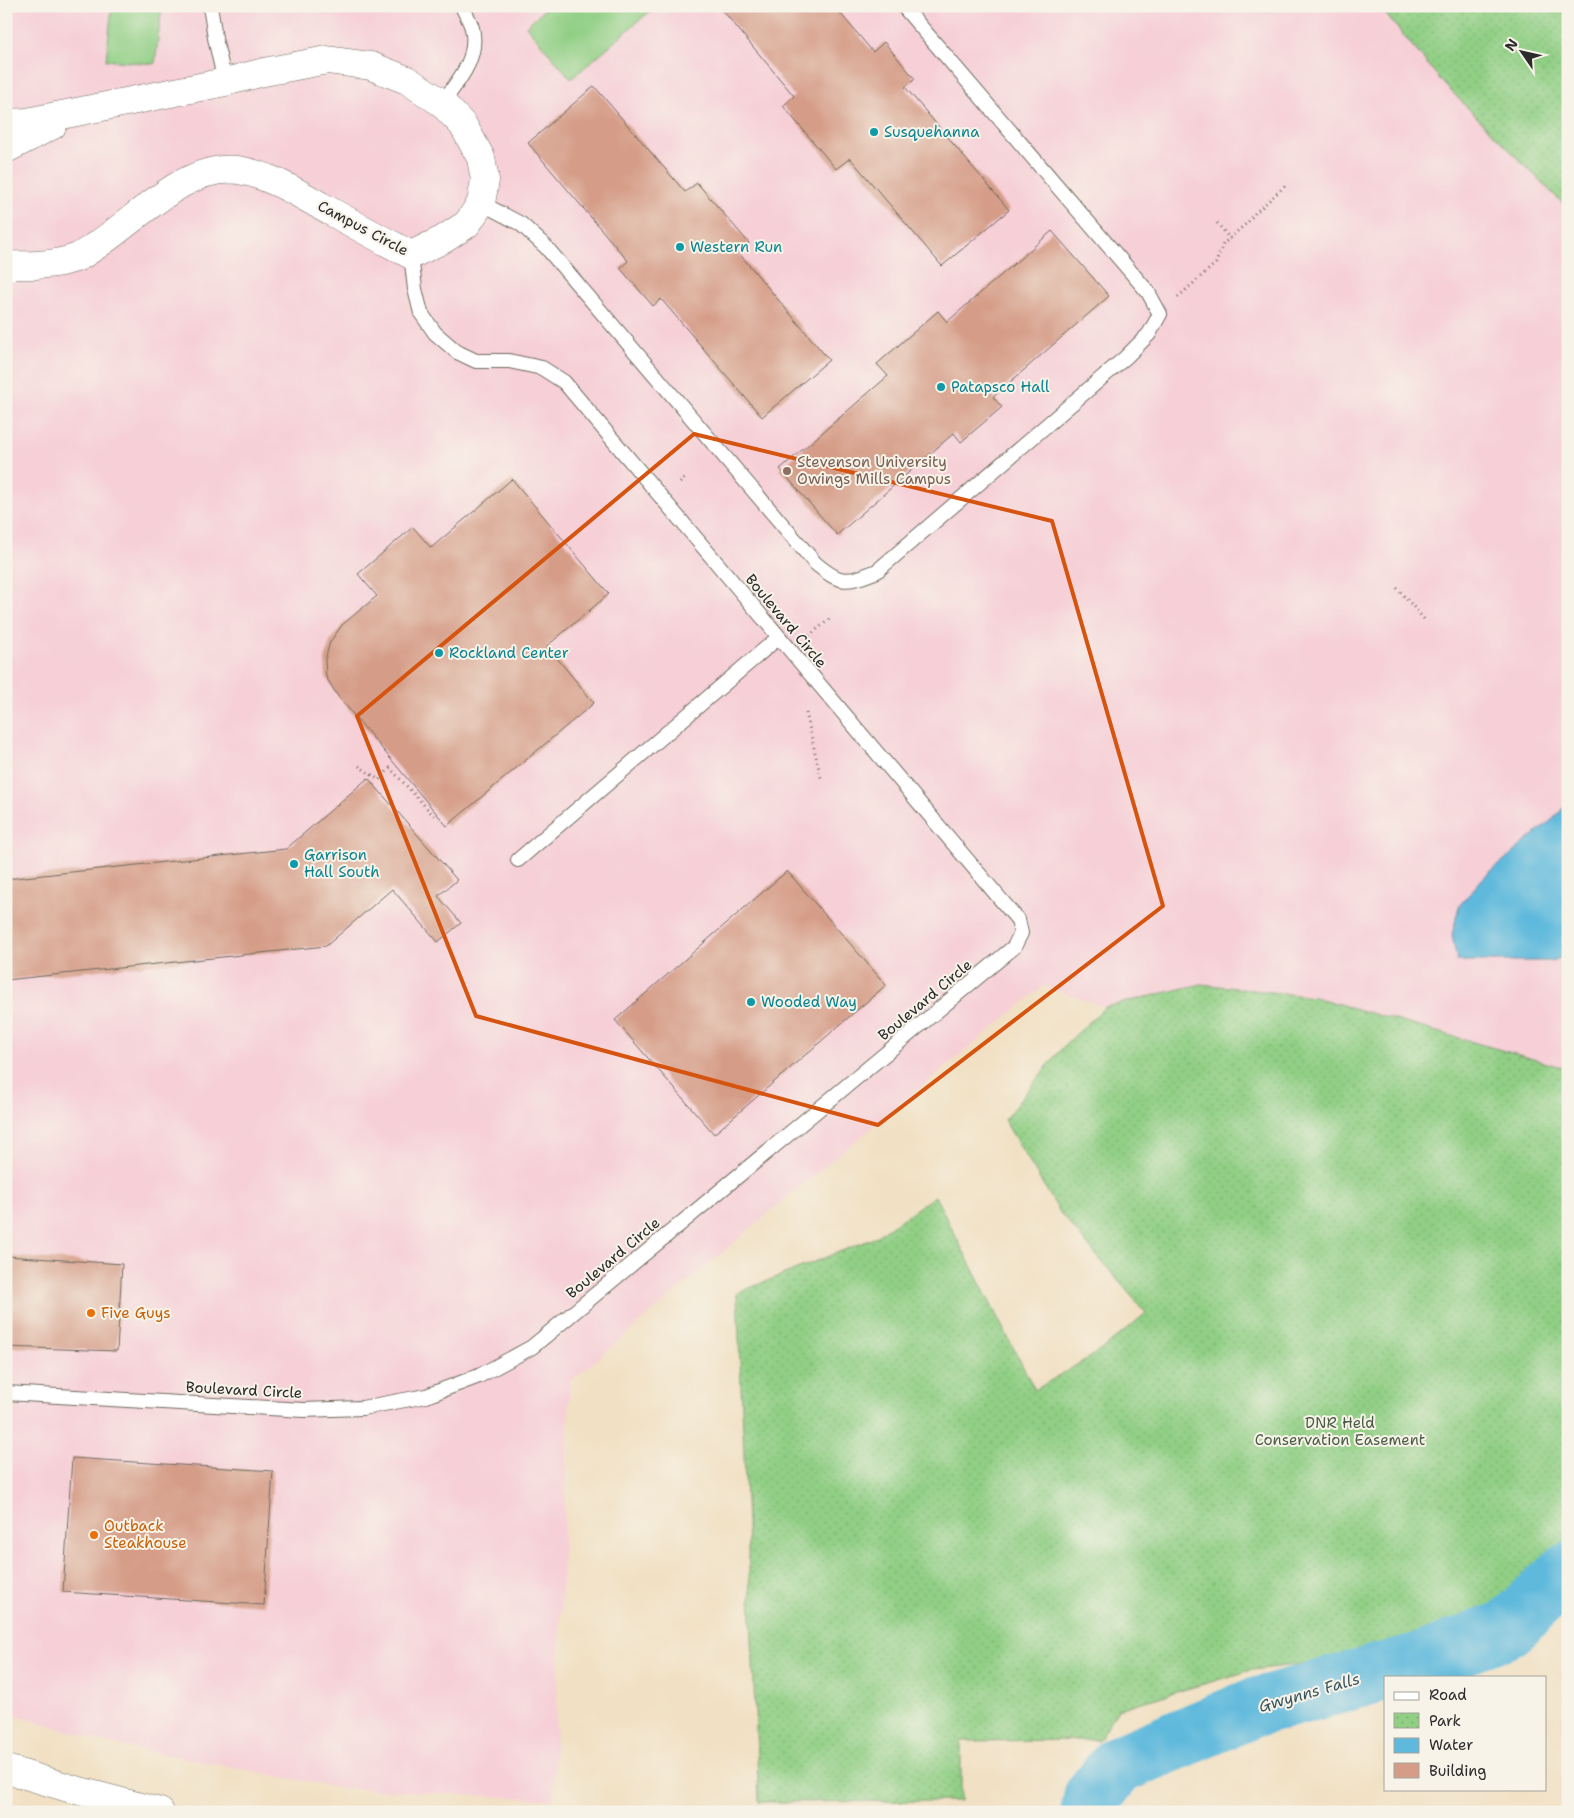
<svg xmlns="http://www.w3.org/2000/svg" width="1574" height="1818" viewBox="0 0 1574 1818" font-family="'Shantell Sans',sans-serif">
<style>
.built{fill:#f6cfd7}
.grass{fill:#91cf85;stroke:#5e7d58}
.park{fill:url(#park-dots);stroke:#5e7d58}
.water{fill:#5eb9dc;stroke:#447284}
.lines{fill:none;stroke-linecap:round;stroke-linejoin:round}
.river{stroke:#5eb9dc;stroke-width:59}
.building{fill:#d59d88}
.lane-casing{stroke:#706a60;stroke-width:16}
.street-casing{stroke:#706a60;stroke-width:29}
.secondary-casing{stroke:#706a60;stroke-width:29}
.path{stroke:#706a60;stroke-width:3;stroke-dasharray:1 4;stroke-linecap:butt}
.lane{stroke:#fff;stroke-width:14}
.street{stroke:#fff;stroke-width:28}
.secondary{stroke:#fff;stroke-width:28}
.marked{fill:none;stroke:#d5540f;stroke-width:4;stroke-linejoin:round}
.culture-dot{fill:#0f9aa8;stroke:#f7f3e8;stroke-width:2}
.education-dot{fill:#8d6e63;stroke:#f7f3e8;stroke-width:2}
.food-dot{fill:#e8710a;stroke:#f7f3e8;stroke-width:2}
.labels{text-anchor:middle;stroke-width:4;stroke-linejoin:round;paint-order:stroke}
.culture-label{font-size:15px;fill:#0d838f;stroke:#f7f3e8;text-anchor:start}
.street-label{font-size:15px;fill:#2b2b2b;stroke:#f7f3e8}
.education-label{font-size:15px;fill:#785e54;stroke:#f7f3e8;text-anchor:start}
.food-label{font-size:15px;fill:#c56008;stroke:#f7f3e8;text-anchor:start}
.park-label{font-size:15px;fill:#4a5c46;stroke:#f7f3e8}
.water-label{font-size:16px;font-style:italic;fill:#3a5660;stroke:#f7f3e8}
</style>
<defs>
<pattern id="park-dots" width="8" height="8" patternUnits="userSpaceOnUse" patternTransform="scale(1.25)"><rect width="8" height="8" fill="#91cf85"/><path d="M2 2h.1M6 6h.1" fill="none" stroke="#7db273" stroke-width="1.8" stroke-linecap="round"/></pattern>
</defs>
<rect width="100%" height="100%" fill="#f7f3e8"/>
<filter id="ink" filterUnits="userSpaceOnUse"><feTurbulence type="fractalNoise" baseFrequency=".02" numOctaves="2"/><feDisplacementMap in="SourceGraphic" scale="10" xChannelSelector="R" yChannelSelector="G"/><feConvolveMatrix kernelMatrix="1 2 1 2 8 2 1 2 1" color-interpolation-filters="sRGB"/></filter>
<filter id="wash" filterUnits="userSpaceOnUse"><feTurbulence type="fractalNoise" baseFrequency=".0096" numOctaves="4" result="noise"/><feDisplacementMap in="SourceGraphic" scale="20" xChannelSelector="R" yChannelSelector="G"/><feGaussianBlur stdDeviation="1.12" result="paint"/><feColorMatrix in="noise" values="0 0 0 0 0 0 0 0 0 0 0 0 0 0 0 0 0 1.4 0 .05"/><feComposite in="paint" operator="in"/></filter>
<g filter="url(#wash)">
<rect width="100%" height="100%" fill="#f1e0c3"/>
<path class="built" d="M6,6h1373l65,78 124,125v860l-254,-72 -113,-13 -96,23 -61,-21 -252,207 -222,189 -17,418 -213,-12 -229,-44 -105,-32z"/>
<path class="grass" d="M112,6h50l-7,58 -49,-4z
M548,6h108l-85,73 -45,-53z"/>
<path class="park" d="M1379,6h189v203l-124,-125z
M1201,984l113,13 254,72v528l-44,41 -272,32 -134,39 -19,31 -138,1v60l-202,1 -22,-509 137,-55 61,-42 100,194 68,-41 43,-36 -85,-99 -57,-94 58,-72 43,-41z"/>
<path class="water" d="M1568,803v152l-16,6h-95l-5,-26 7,-29 25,-29 69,-58z"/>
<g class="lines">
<path class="river" d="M1090,1812l3,-16 25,-31 135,-57 170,-47 84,-32 61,-57"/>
</g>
<g id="blocks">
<path class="building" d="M719,6h115l39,46 11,-10 31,37 -10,8 104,123 -67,56 -92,-108 -14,11 -53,-63 11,-10z
M594,86l91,106 12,-9 52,60 -11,9 91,108 -67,57 -101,-118 -8,7 -33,-38 8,-7 -100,-118z
M1052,231l57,65 -116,101 9,10 -41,35 -7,-9 -117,102 -57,-66 108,-93 -11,-12 61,-53 9,11z
M512,479l97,115 -62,52 47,57 -147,123 -110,-131 -11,-18 -1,-17 5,-18 12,-17 35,-29 -19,-22 55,-47 18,21z
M368,778l89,102 -19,16 23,27 -23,19 -46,-53 -66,57 -320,34v-101l280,-30z
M787,871l99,114 -172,149 -99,-114z
M6,1256l116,8 -5,87 -111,-4z
M72,1458l201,13 -9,134 -201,-13z"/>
</g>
</g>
<g filter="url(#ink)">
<use href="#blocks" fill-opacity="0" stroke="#706a60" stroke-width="1"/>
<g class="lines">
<g class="lane-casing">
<path id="lane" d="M210,6l5,32 10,44
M442,103c17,-23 37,-45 30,-75 -2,-7 -7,-15 -10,-22
M481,203l40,21 25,23 269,316c26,22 32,20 62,8l249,-214 23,-23 11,-20 -12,-22 -245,-286
M518,860l261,-223
M6,1393l297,17 59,-2 64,-12 53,-20 53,-29 482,-400 7,-14 -3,-13 -454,-538 -22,-14 -33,-7h-33l-19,-9 -22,-19 -14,-20 -6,-24 -4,-34"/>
</g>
<g class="street-casing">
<path id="street" d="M6,123l21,-1 198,-40 39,-10 63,-12 44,6 36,14 35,23 21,22 18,33 4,22 -4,23 -14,21 -23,15 -33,16c-30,-16 -60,-32 -90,-49 -27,-15 -52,-31 -83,-36 -51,-7 -101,49 -141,75 -6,4 -13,9 -19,12 -20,8 -50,9 -72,8
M6,149l47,-24"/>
</g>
<g class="secondary-casing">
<path id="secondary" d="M6,1769l66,20 88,23"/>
</g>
<path class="path" d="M1217,223l13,16
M1178,297l38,-34 7,-19 25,-22 5,-7 32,-29
M680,483l5,-5
M1397,588l27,31
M809,636l23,-19
M806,713l15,65
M359,766l20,14 11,-12 46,50"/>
<use href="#lane" class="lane"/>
<use href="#street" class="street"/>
<use href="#secondary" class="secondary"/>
</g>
</g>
<path class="marked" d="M694,434l358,87 111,385 -285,219 -402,-109 -119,-300z"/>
<g class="culture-dot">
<circle cx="874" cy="132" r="5"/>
<circle cx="680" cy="247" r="5"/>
<circle cx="941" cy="387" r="5"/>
<circle cx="439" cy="653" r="5"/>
<circle cx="294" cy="864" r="5"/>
<circle cx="751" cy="1002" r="5"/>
</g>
<circle class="education-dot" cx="787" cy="471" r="5"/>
<g class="food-dot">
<circle cx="91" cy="1313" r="5"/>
<circle cx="94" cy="1535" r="5"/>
</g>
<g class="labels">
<g class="culture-label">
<text x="884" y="137">Susquehanna</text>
<text x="690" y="252">Western Run</text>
<text x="951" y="392">Patapsco Hall</text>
<text x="449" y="658">Rockland Center</text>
<text x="304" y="860">Garrison<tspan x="304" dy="17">Hall South</tspan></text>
<text x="761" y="1007">Wooded Way</text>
</g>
<g class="street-label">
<text transform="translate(363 228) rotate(28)" y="5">Campus Circle</text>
<text transform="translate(786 621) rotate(50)" y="5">Boulevard Circle</text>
<text transform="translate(925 1000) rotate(-40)" y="5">Boulevard Circle</text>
<text transform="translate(613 1258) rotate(-40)" y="5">Boulevard Circle</text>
<text transform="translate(244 1390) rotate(3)" y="5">Boulevard Circle</text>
</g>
<g class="education-label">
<text x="797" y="467">Stevenson University<tspan x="797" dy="17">Owings Mills Campus</tspan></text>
</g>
<g class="food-label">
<text x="101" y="1318">Five Guys</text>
<text x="104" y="1531">Outback<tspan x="104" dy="17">Steakhouse</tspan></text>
</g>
<g class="park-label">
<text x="1340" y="1428">DNR Held<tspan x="1340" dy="17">Conservation Easement</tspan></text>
</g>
<g class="water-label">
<text transform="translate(1309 1692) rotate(-16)" y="6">Gwynns Falls</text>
</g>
</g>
<rect width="1574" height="1818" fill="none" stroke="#f7f3e8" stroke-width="25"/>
<rect x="1384" y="1676" width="162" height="115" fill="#f7f3e8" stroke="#a5a39c"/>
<rect x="1394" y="1692" width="25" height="8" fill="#ffffff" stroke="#a5a39c"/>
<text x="1429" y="1700" font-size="15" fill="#2b2b2b">Road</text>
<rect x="1394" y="1713" width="25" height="15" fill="url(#park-dots)" stroke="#a5a39c"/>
<text x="1429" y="1726" font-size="15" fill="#2b2b2b">Park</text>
<rect x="1394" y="1738" width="25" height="15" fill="#5eb9dc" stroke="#a5a39c"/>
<text x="1429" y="1750" font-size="15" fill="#2b2b2b">Water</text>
<rect x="1394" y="1763" width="25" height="15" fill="#d59d88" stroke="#a5a39c"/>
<text x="1429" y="1776" font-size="15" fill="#2b2b2b">Building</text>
<g transform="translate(1522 52) rotate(304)" stroke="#f7f3e8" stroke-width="4" paint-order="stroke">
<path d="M0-4L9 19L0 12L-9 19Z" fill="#2b2b2b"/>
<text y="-8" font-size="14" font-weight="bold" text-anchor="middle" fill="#2b2b2b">N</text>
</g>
</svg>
